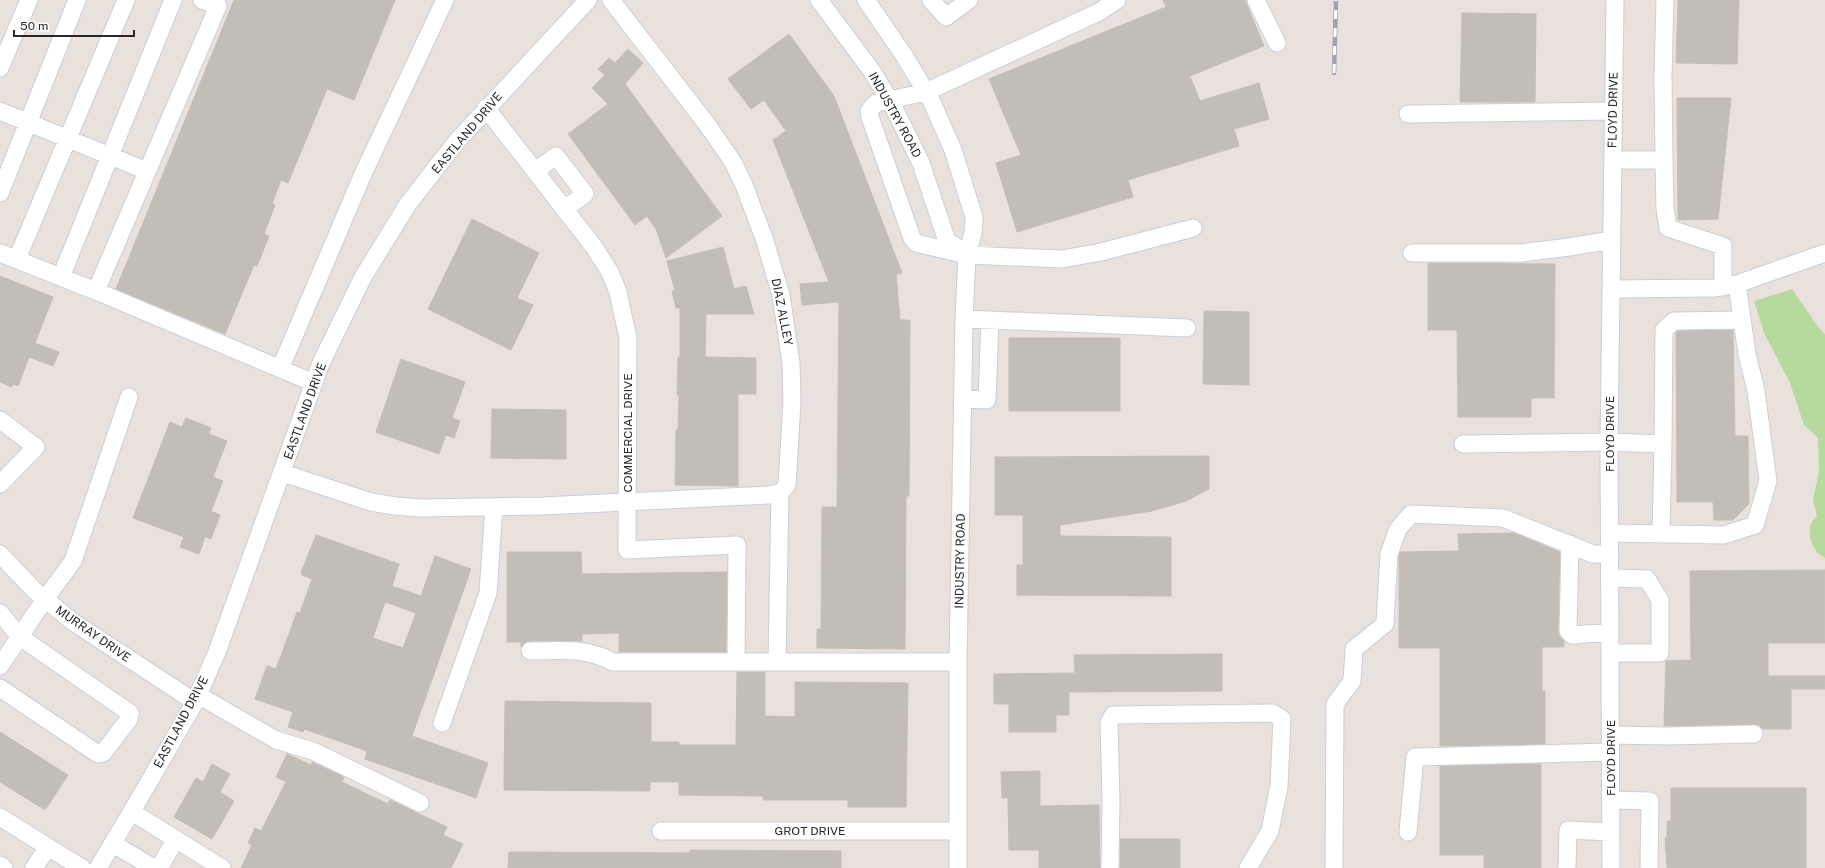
<svg xmlns="http://www.w3.org/2000/svg" width="1825" height="868" viewBox="0 0 1825 868" font-family="'Public Sans',sans-serif">
<style>
.green{fill:#b6da9e}
.building{fill:#c2bdb7;stroke:#c4beb6;fill-rule:evenodd}
.lines{fill:none;stroke-linecap:round;stroke-linejoin:round}
.minor-casing{stroke:#caced9;stroke-width:19}
.minor{stroke:#fff;stroke-width:17}
.rail-casing{stroke:#9fa3b1;stroke-width:4.5}
.rail{stroke:#fff;stroke-width:3;stroke-dasharray:9;stroke-linecap:butt}
.labels{text-anchor:middle;stroke-width:3;stroke-linejoin:round;paint-order:stroke}
.street-label{font-size:12px;fill:#282828;stroke:#fff}
</style>
<rect width="100%" height="100%" fill="#e9e2dc"/>
<path class="green" d="M1792,289l27,39 6,6v224c-12,-6 -18,-21 -14,-34 1,-3 4,-6 6,-8l-4,-16 6,-29 -1,-33 -14,-13 -14,-42 -26,-50 -10,-32z"/>
<path class="building" d="M234,0h161l-41,100 -27,-11 -39,94 -7,-3 -9,24 3,1 -11,29 5,2 -12,30 -3,-1 -29,69 -109,-45z
M1163,0h82l19,46 -74,30 10,25 59,-18 10,36 -35,10 5,17 -111,34 5,17 -116,35 -21,-69 25,-8 -32,-76 177,-72z
M1678,0h61l-2,64 -61,-1z
M1462,13l74,1 -1,88h-75z
M789,34l45,62 68,177 -6,1 4,46h10l-1,176h-3l-1,153 -88,-1v-19h4l1,-122h15l2,-205 -37,3 -2,-21 29,-2 -56,-142 13,-9 -22,-31 -13,9 -23,-30z
M628,49l15,14 -18,21 97,132 -56,42 -10,-29 -9,-13 -12,9 -67,-91 40,-30 -16,-16 13,-13 -7,-6 11,-11 6,5z
M1677,98h54l-13,121 -40,1z
M472,219l67,34 -22,45 16,7 -22,45 -83,-41z
M723,247l11,42 12,-3 8,28h-48l-1,43 51,1v36h-18v92l-63,-1 1,-55h2l1,-35h-2l1,-38h2v-49h-4l-4,-17h3l-8,-30z
M1428,263l127,1 -1,134h-23v19h-73l-1,-87h-29z
M0,276l53,21 -18,46 24,9 -6,14 -24,-9 -11,29 -5,-2 -1,3 -12,-5z
M1204,311l45,1v73l-46,-1z
M1733,330l2,106h13l1,68 -16,16h-19l-1,-18h-36l-1,-170 2,-1z
M1009,338h111v73h-111z
M401,359l64,23 -13,36 8,3 -6,17 -8,-3 -7,19 -63,-22z
M492,409l74,1v49l-75,-1z
M186,418l25,10 -2,6 18,7 -14,36 10,4 -12,30 9,4 -9,24 -6,-2 -6,17 -19,-7 4,-10 -51,-19 37,-96 12,5z
M1209,456v33l-23,12 -34,10 -92,14v11l111,1v59l-154,-1v-30h6v-50h-28v-58z
M1514,533l46,19 -2,79 1,4 5,6v6h-22v44h3v53l-105,2v-98h-41v-92l1,-4 59,-1 -1,-17z
M316,535l83,29 -7,22 29,10 14,-40 36,13 -59,167 76,27 -12,35 -111,-39 2,-8 -63,-22 -1,3 -15,-5 5,-15 -38,-13 12,-33 9,3 21,-57 3,1 12,-34 -10,-4 -1,-2zM385,602l31,11 -13,35 -30,-10z
M507,552h74l1,22 145,-2 -1,80h-107v-19l-37,1v7h-52l-5,2 -4,4v-5h-14z
M1825,570v73h-57v33h57v13h-34v40h-28l-4,-4 -5,-1 -90,2 2,-65 25,-1 -1,-89z
M1222,654v37l-153,1v23h-13v17h-47v-28h-15v-30l81,-1 -1,-18z
M737,672h28v44l30,1v-35l113,1 -2,124h-58v-7h-85v-4l-84,-1v-13h-29v9l-146,-1 1,-89 146,2v39h28v3h57z
M0,732l68,43 -23,35 -45,-28z
M287,754l24,11 1,-3 32,15 -2,5 46,22 2,-4 57,27 -4,8 20,9 -12,24h-210l11,-23 -4,-2 7,-15 6,3 25,-49 -10,-5z
M212,764l18,10 -10,18 14,9 -22,38 -38,-22 22,-39 7,4z
M1541,764v104h-57v-13h-44v-89z
M1040,771v35l59,-1 1,63h-61v-18h-30l-1,-52h-6l-1,-26z
M1671,788h135v80h-139l-2,-30h2v-17h4z
M1120,839h60v29h-60z
M690,850l151,1v17h-333l1,-16 181,1z"/>
<g class="lines">
<g class="minor-casing">
<path id="minor" d="M202,0l16,6 -122,285 218,92
M819,0l52,70 21,34 29,59 26,78 17,11
M866,0l37,54 28,46 22,50 21,67 -1,16 -6,22 -3,64 -6,343v206
M931,0l15,17 23,-17
M1117,0l-18,12 -173,80 -50,11 -7,8 1,6 42,121 4,5 51,12 95,4 39,-7 92,-24
M1256,0l21,43
M0,68l29,-68
M486,108l108,139 16,25 8,20 10,46 -1,212 110,-5 -1,117
M0,111l147,60
M1408,114l205,-3
M1613,160h51l1,49 3,19 55,18v41
M1664,160l-1,-83 2,-77
M535,171l21,-15 29,38 -20,15
M0,193l77,-193
M0,253l96,38
M1412,253h109l48,-6 43,-7
M17,259l109,-259
M61,277l112,-277
M1611,289l104,-1 22,-4 88,-31
M964,319l223,9
M280,369l83,-195 82,-174
M963,399l24,1 3,-80
M0,420l36,27 -36,37
M1463,444l146,-2 54,2 -2,90
M1663,444l1,-114 10,-9 68,-1
M283,473l88,29 24,4 26,2 122,-2 225,-11 12,-2 7,-8 5,-83 -1,-39 -10,-68 -16,-54 -21,-56 -11,-23 -27,-39 -95,-123
M780,493l-3,169h181
M1610,533l114,2 31,-10 13,-44 -12,-90 -9,-37 -10,-70
M1570,544l-2,87 4,4 38,-3
M0,554l34,36 39,32 122,80
M1610,578l37,1 13,21v53h-50
M0,613l20,24 110,76 -1,6 -26,34 -5,1 -98,-66
M530,651c31,0 55,-4 83,11h164
M0,666l45,-67 28,-38 56,-164
M198,695l78,45 37,11 107,52
M442,723l46,-130 6,-86
M1611,735l56,1 87,-2
M1611,800l39,1 -1,67
M132,812l90,56
M0,817l48,30
M661,831h297
M1408,832l7,-75 196,-5
M113,844l41,24
M0,865l4,3
M34,868l14,-21 34,21
M98,868l44,-74 53,-92 22,-50 104,-289 42,-86 45,-73 49,-63 131,-141
M159,868l17,-29
M1110,868l1,-68 -2,-77 4,-8 160,-2 9,6 -3,67 -9,45 -22,37
M1334,868l1,-164 17,-23 2,-32 31,-25 4,-70 9,-25 13,-15 92,4 90,36 17,-1
M1567,868l1,-38 43,2
M1611,868l-2,-426 6,-442"/>
</g>
<use href="#minor" class="minor"/>
<g class="rail-casing">
<path id="rail" d="M1334,73l2,-73"/>
</g>
<use href="#rail" class="rail"/>
</g>
<g class="labels">
<g class="street-label">
<text transform="translate(1613 110) rotate(-89)" y="4">FLOYD DRIVE</text>
<text transform="translate(895 115) rotate(61)" y="4">INDUSTRY ROAD</text>
<text transform="translate(467 133) rotate(-50)" y="4">EASTLAND DRIVE</text>
<text transform="translate(782 312) rotate(79)" y="4">DIAZ ALLEY</text>
<text transform="translate(305 411) rotate(-70)" y="4">EASTLAND DRIVE</text>
<text transform="translate(628 433) rotate(-90)" y="4">COMMERCIAL DRIVE</text>
<text transform="translate(1610 434) rotate(-90)" y="4">FLOYD DRIVE</text>
<text transform="translate(960 561) rotate(-89)" y="4">INDUSTRY ROAD</text>
<text transform="translate(93 634) rotate(35)" y="4">MURRAY DRIVE</text>
<text transform="translate(181 722) rotate(-62)" y="4">EASTLAND DRIVE</text>
<text transform="translate(1611 758) rotate(-90)" y="4">FLOYD DRIVE</text>
<text x="810" y="835">GROT DRIVE</text>
</g>
</g>
<path d="M14 30v6h120v-6" fill="none" stroke="#282828" stroke-width="2"/>
<text x="20" y="30" font-size="12" fill="#282828" stroke="#ffffff" stroke-width="3" paint-order="stroke">50 m</text>
</svg>
